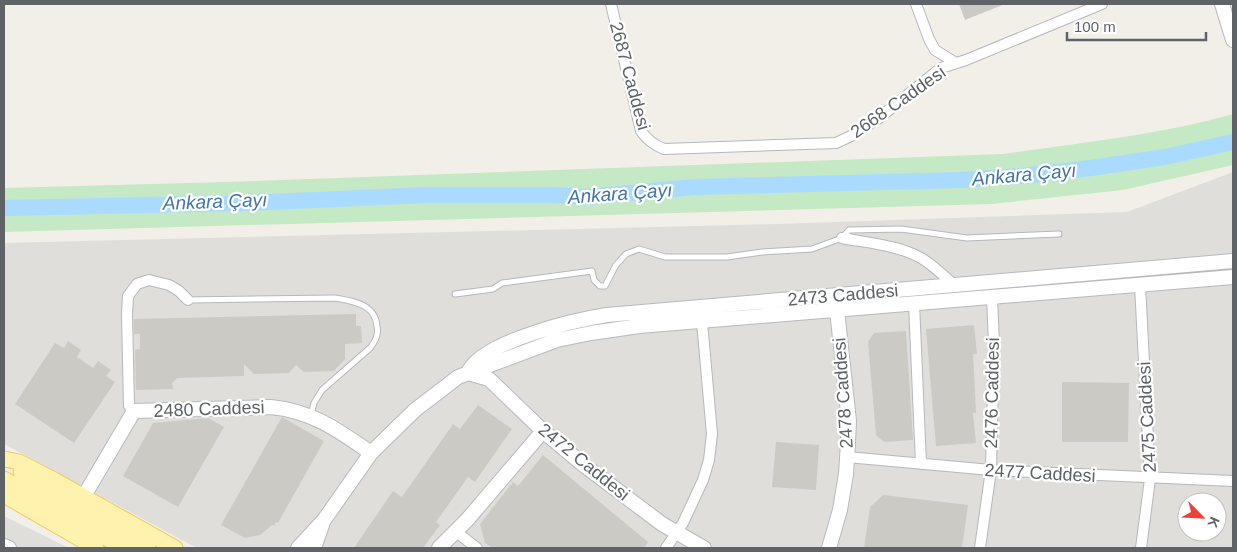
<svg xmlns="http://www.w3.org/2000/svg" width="1237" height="552" viewBox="0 0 1237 552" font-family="Arial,sans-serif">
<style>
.industrial{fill:#e0deda;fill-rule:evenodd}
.green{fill:#c5e8c5}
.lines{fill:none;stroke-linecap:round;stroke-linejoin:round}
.river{stroke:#aadaff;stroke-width:16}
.building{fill:#cccac5}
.lane-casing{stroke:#b5b8bc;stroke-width:7}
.street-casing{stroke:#b5b8bc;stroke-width:12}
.secondary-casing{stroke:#b6babf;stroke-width:16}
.primary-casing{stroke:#f2c960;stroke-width:17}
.lane{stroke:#fff;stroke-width:5}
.street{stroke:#fff;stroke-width:10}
.secondary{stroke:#fff;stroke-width:14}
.primary{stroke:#fff2af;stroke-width:15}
.labels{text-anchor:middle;stroke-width:4.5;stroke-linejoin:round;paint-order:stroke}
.street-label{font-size:18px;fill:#5f6368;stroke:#fff}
.water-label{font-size:19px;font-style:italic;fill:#4174aa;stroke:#fff}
</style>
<rect width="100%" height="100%" fill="#f1efe8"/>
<path class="industrial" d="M1233,172v376h-1036l-193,-104v-201l774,-19 349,-12zM1187,502h30v30h-30z
M4,516l65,32h-65z"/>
<path class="green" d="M1233,114v51l-110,25 -132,14 -987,28v-44l222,-6 777,-28c77,-11 156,-19 230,-40z"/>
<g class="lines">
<path class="river" d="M4,208l245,-5 177,-8h125l36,2 106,-10 267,-7 61,-4 70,-8 74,-11 68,-15"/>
</g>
<path class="building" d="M959,4h46l-40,16z
M356,314v12h5l1,17 -17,1v15l-11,12 -30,1 -8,-7 -7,8 -35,1 -10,-10v12l-67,2 -5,5 1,6 -37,1 -1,-40 5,-1v-15h-6v-15z
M974,325l3,29h-4l3,59h-3l3,30 -40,3 -10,-117z
M906,331l7,109 -29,2 -8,-7 -8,-93 6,-9z
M68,341l13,9 -4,7 16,11 5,-7 13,9 -5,6 9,6 -41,61 -59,-39 40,-61 9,5z
M1062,382l67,1 -1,59h-66z
M478,405l34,24 -37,53 -7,-5 -32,45 4,3 -17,23h-69l39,-57 9,6 51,-73 7,5z
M282,417l42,24 -46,82 -2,-1 -2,4 -2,-1 -12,10 -15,3 -24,-13z
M208,418l16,9 -46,80 -55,-31 30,-53z
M776,442l43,3 -3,45 -44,-3z
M543,455l105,87 -4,6h-151l-8,-5 -5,-19 33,-42 5,4z
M883,495l85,10 -6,43h-98l6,-41z"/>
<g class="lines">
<g class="lane-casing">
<path id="lane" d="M455,294l38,-5 9,-6 90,-12 2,9 6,6h5l11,-21 10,-11 13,-5 26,8h62l35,-5 50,-3 30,-11 7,-8 52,-1 66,9 92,-4
M188,300l147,-2c18,3 40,6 42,28 2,8 -2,16 -7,22l-48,42 -8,13 -3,12"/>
</g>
<g class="street-casing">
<path id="street" d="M611,4l30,127c6,9 13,14 23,18l172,-6 15,-7 28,-18 62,-50 25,-8 136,-56
M916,4l13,35 6,11 21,13
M842,238c26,5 56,7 79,20 12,7 23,18 33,27
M1140,285l10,194 -9,69
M914,303l7,161
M134,411l-5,-5 -2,-92 1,-18 9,-12 12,-4 20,5 10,6 9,9
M847,457l144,13 242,11
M455,531l22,17
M666,548l17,-25 20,-43 6,-20 3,-26 -10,-112
M980,548l11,-78 3,-125 -2,-49"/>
</g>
<g class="secondary-casing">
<path id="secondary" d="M1222,4l11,36
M468,373c12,-31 107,-53 139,-58l626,-54
M468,373l21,6 54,52 42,35 77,58 42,24
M84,496l50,-85 137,-4c41,4 67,23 100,46
M4,546l5,2
M298,548l26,-28 47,-67 44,-43 43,-33 99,-37 34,-7 48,-7 594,-49
M314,548l8,-23
M439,548l28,-28 76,-89
M829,548l11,-38 6,-36 2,-31 1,-22 -13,-120"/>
</g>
<g class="primary-casing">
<path id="primary" d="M4,459l15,3 35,18 121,68
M21,472l24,17 103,59
M4,479l120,69
M4,495l92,53"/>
</g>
<use href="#lane" class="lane"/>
<use href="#street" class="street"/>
<use href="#secondary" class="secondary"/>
<use href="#primary" class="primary"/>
</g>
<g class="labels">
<g class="street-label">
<text transform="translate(630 76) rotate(75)" y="6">2687 Caddesi</text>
<text transform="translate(898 102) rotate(-35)" y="6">2668 Caddesi</text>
<text transform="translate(843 295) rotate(-5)" y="6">2473 Caddesi</text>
<text transform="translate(843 393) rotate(-94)" y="6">2478 Caddesi</text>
<text transform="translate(992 393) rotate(-89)" y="6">2476 Caddesi</text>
<text transform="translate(209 409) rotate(-2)" y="6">2480 Caddesi</text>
<text transform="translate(1147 417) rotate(-93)" y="6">2475 Caddesi</text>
<text transform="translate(584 462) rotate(39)" y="6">2472 Caddesi</text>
<text transform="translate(1040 473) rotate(3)" y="6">2477 Caddesi</text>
</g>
<g class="water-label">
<text transform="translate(1024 174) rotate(-5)" y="7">Ankara Çayı</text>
<text transform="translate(620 193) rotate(-4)" y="7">Ankara Çayı</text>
<text transform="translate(215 201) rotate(-2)" y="7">Ankara Çayı</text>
</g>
</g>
<rect width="1237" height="552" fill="none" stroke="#5f6368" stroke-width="10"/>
<g transform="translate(1202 517) rotate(114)"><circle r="24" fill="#ffffff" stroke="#bfc1c3"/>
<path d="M0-4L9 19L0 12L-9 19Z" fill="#ea4335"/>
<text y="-8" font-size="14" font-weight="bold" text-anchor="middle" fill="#5f6368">K</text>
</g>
<path d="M1067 32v8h139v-8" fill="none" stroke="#5f6368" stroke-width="2.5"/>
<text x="1074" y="32" font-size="15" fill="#5f6368" stroke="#ffffff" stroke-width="4" paint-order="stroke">100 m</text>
</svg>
